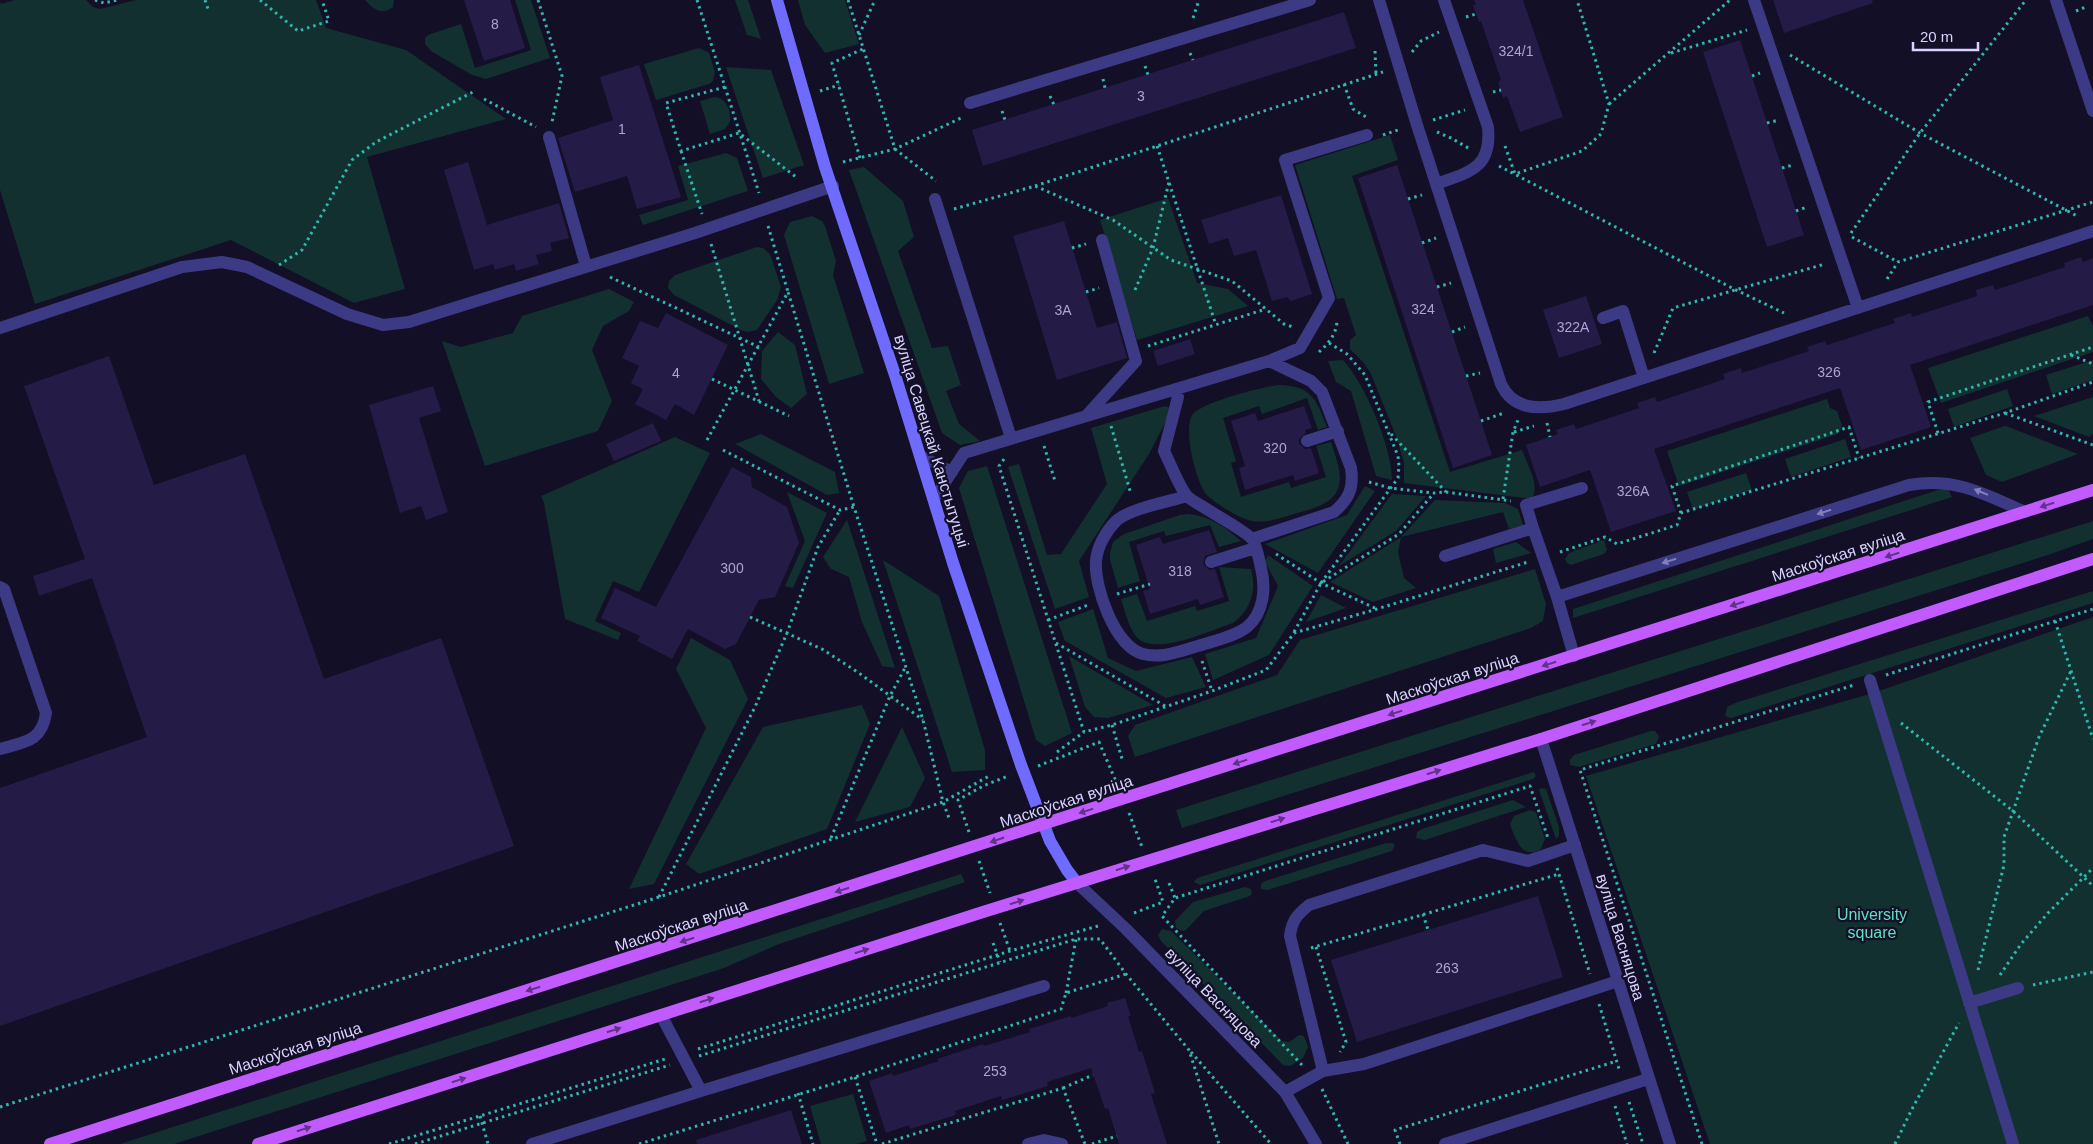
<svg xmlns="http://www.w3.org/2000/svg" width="2093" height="1144" viewBox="0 0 2093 1144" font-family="Arial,sans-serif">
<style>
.green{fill:#12302f}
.building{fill:#241b47}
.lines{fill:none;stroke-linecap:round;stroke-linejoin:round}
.path{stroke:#2fb8b0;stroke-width:3;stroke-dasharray:2.5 4;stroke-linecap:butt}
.lane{stroke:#3d3a85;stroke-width:12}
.street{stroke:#3d3a85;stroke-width:12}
.secondary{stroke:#6f6bff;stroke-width:12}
.primary{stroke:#c25bff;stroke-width:12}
.oneway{fill:#837fbc}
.oneway2{fill:#623188}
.labels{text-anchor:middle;stroke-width:4.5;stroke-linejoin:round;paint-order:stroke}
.number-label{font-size:14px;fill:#aca6d1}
.street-label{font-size:16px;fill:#d9d4ff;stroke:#130f26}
.park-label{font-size:16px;fill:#5fe0c0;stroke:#130f26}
</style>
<rect width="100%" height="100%" fill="#130f26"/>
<path class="green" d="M15,0h71l7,7 7,2 36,-9h180l10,28 80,22 100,69 -139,38 38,132 -51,14 -123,-63 -196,64 -35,-114v-189l1,3z
M365,0h29l-1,7c-12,9 -20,2 -28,-7z
M515,0h16l19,58 -64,21 -14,-4 -41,-24 -6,-7v-6l3,-3 33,-11 14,44 56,-18z
M735,0h13l13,39 -14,-4z
M798,0h47l14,44 -34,9 -20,-28z
M699,48l10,5 6,19 -2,9 -4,3 -53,16 -12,-36z
M726,67l45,3 33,95 -41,13z
M714,97c13,1 17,14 16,25l-5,7 -15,5 -10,-33z
M1390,135l8,25 -46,16 98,296 72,-22c4,12 20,38 9,49l-127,-16v-20l-8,-27 -25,-62 -7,-11 -14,-14v-9l6,-5 -12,-37 -7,1 -42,-134z
M726,153l11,5 11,33 -105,34 -4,-10 49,-15 -10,-34z
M864,167l39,34 11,36 -16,14 34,97 16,-2 13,39 -15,6 13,33 21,17 -20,4 -18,-12 -93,-263z
M1168,198l29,85 31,6 20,17 -111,34 -37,-120z
M812,216l10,5 3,5 11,35 -3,14 31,98 -35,11 -45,-149 6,-13z
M757,247l6,1 7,6 11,33 -4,13 -20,30 -10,2 -6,-2 -67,-35 -6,-7 1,-7 6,-6z
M609,289l25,13 -5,9 -26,15 -11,24 20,51 -14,30 -113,35 -43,-125 19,6 52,-14 9,-17z
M2088,316l5,10v26l-152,51 -13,-35z
M778,332l17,13 12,49 -16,14 -15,-11 -15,-18 1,-28z
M1343,360c22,24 49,87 49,120l-16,-4 -25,-85 -15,-9 -8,-21z
M2093,360v20l-41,14 -6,-19z
M1279,385c33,1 37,14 48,42l-9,3 -11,-32 -45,16 -3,-8 -36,12 13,43 -5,2 10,34 48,-15 2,6 35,-11 -10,-31 15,-4c11,33 19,56 -23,68 -17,4 -38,14 -56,11 -12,-2 -38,-18 -46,-27 -10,-12 -24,-67 -13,-80 11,-12 68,-27 86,-29z
M2007,389l6,17 -59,21 -6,-18z
M2093,397v37l-4,3 -55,-21z
M1827,399l3,9 7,3 5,15 -4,8 -159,52 -12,-35z
M1165,406l5,2 -1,7 -20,39 -70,107 10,36 -34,12 -47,-142 11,-3 28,91 14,-1 46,-70 -16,-56z
M2005,426h1l72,28 -76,28 -16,-7 -16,-37z
M761,434l74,38 4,21 -12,2 -92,-51z
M675,437l35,16 -71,139 -26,-11 -18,40 26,12 -3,7 -53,-21 -21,-116 -3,-7z
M1845,439l6,18 -60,20 -6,-18z
M987,466l85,267 -27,13 -9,-6 -77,-252 9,-17z
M1746,473l6,17 -59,20 -6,-18z
M1365,486l10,5 -57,82 -53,-29 82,-29z
M1947,487l5,10 -379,121v-9z
M787,492l40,21 -34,75 -8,-2 20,-45z
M1392,494l34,2 -30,35 -57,35z
M1435,500l70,3 13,6 5,16 -14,4 -6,-17 -102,25 -3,15 6,26 12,10 -43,14 -43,-20 71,-45z
M1189,514c20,2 37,13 52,27l-22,6 -9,-22 -44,11 -2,-5 -35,11 11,39 -22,7 -8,-28v-7l3,-11 11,-8 56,-19z
M847,520l48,148 -13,-2 -20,-44 -13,-45 -18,-8 -8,-12z
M2093,521v18l-45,16 -866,273 -6,-18z
M1604,540l3,10 -3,4 -33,11 -4,-2 -2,-4 4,-6z
M1516,542l15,11 -35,10 -3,-14z
M1268,555l45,31 -44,69 -56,25 -8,-26 51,-16 22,-52 -13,-24z
M883,560l56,36 46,154v20l-33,2z
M1219,567l32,2c6,21 0,41 -18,54 -22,7 -82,36 -98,12 -7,-10 -10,-24 -14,-36l16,-5 10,27 48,-15 2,5 32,-10z
M1535,569l11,35 -3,17 -12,7 -396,129 -7,-21 7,-11 142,-50 23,-35z
M2093,591v12l-362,115 -6,-2 2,-9 8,-4z
M1321,595l25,13 -40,14z
M1093,609l15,49 28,13 56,-14 14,30 -40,11 -101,-57 -7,-19z
M2093,617v527h-383l-124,-368 287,-83z
M691,638l39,22 18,39 -94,185 -25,5 77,-161 -30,-59z
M1069,656l84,49 -45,13 -14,-1 -9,-10z
M862,705l8,19 -43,105 -128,45 -13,-10 77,-137z
M902,727l23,51 -15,29 -55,15z
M1651,731h4l4,5 -2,6 -2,2 -76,23 -9,-2v-5l4,-5z
M1534,772l2,4 -3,3 -333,106 -6,-3 3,-4z
M1541,788l5,1 13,38v9l-3,3 -17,-49z
M1513,800l13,7 -101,33 -9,-2 1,-6 5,-3z
M1530,810l6,2 9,27 -4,10c-19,12 -26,-11 -31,-25l4,-8z
M1386,843h7l2,2 -3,6 -124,39 -7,-1v-5l4,-3z
M961,874l4,8 -186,62 -55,24 -550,176h-54z
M1245,887l6,2 1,5 -2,2 -46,15 -18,19 -3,1 -7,-3 -1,-7 18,-19z
M1162,929l9,2 111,110 7,1 10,-7 5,1 4,11 -5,11 -13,8 -7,-1 -122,-124 -3,-6z
M853,1094l14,47 -11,3h-35l-11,-38z"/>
<path class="building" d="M464,0h46l15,48 -41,13z
M1474,0h49l40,117 -43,15 -13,-36 -4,2 -5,-16 3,-2 -20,-59 -2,1 -6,-17h3z
M1773,0h99l1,3 -89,30z
M1344,12l12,36 -373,118 -11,-36z
M1740,40l64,195 -37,12 -64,-195z
M639,65l42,132 -44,12 -10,-33 -52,16 -17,-54 55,-18 -13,-43z
M468,162l19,63 72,-22 10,35 -19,5 2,8 -16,4 3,9 -23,7 -2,-7 -19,6 -2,-6 -19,6 -30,-100z
M1397,165l95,290 -39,13 -95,-290z
M1281,195l31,99 -21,7 -4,-4 -15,4 -16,-51 -22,6 -6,-18 -19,6 -8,-24z
M1064,221l33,107 20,-6 10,36 -70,22 -44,-144z
M2081,257l2,5 10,-4v47l-183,60 21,62 -70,23 -21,-62 -186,61 22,62 -65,21 -21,-62 -50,17 -14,-42 32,-11 -2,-4 18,-6 2,5 63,-21 -2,-5 18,-6 2,5 68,-23 -2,-5 18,-6 1,5 67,-22 -2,-4 18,-6 2,4 68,-22 -2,-4 18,-6 1,4 65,-21 -1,-6 17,-5 2,5 70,-23 -1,-4z
M1586,296l16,48 -43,14 -16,-48z
M666,313l62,32 -34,70 -19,-11 -9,16 -31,-16 8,-15 -12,-6 8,-17 -17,-8 18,-37 18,7z
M1190,339l5,15 -37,12 -5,-15z
M109,356l45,129 91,-31 79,225 117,-41 73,208 -514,180v-238l147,-51 -55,-159 -53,18 -6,-20 52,-17 -61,-173z
M433,386l8,25 -22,7 29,94 -22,8 -5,-14 -21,7 -31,-108z
M1304,406l8,22 -7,2 1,3 -7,6v4l6,6 6,-1 8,25 -24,8 -2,-6 -48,15 -6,-22 6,-2 -14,-45 24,-8 3,8z
M653,423l8,18 -47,20 -8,-17z
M732,467l19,10 1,10 35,20 12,36 -24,54 -16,3 -23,44 -11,5 -37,-20 -16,30 -35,-18 3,-5 -39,-18 14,-30 41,19z
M1209,530l8,22 -12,4 -2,8 6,6 6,-1 9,28 -24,8 -2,-6 -48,15 -7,-23 7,-2 -14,-44 24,-8 3,7z
M1538,896l25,81 -206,65 -26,-82z
M1125,998l6,18h-3l11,36 3,-1 13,42 -4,1 16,50h-48l-11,-36 -3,1 -14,-41 -44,14 1,4 -46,14 -1,-4 -46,15 1,4 -46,14 -1,-4 -23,8 -17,-52 23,-8 1,3 46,-15 -2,-2 46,-15 1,2 46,-14 -1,-3 42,-13v2l37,-12 -1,-3z
M791,1110l11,34h-105l-1,-4z"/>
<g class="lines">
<path class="path" d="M95,0l9,3 14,-3
M205,0l3,9
M260,0l38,31 31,-10 -7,-21
M538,0l24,76 -10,46
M697,0l62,193
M848,0l47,149 41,32
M2076,11l12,-5
M1466,17l10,-3
M1193,18l6,-18
M859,35l16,-35
M1375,51l1,23
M1412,52l9,-11 18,-9
M1190,53l3,7
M1671,53l76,-23
M1790,55l130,78 159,84
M1145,66l3,9
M1752,76l8,-3
M1103,79l2,9
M1344,84l9,25 13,8
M725,87l-59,16 15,48 58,-18 57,44
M820,91l19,-6
M1493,92l8,-2
M1050,96l4,9
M484,99l52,28
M1609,104l121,-104
M1002,111l3,9
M1433,120l32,-10
M1767,123l12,-3
M1437,132l14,6 19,11
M1383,135l18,-6
M1157,146l59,179
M1505,146l10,28 67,-23 19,-17 8,-30 -32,-104
M681,151l21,63
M860,158l-28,-95 31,-14
M843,162l52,-13 66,-31
M1499,166l235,123 50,24
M1782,168l11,-3
M1035,186l348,-114
M1408,199l14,-4
M954,209l81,-23 78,34 58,40 61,21 52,43 9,3
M1796,211l11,-4
M768,226l20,66
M1851,233l69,-100 106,-133
M1852,237l46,25
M1422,243l14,-5
M711,244l48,157
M1072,248l14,-4
M279,265l23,-15 50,-90 24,-18 97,-50
M610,277l149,70
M1887,279l11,-17 195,-60
M1437,287l14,-4
M1135,290l18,-42 16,-66
M1086,292l13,-4
M1452,332l13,-5
M1148,346l118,-37
M1319,352c10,-9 18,-19 18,-32
M1654,353l19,-45 152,-44
M2071,355l22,9
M1466,376l14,-3
M712,379l77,37
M2005,413l88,32
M1481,421l23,-8
M1547,423l3,14
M1111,426l20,68
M1514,432l20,-6
M1938,433l-10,-31 165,-55
M1391,434l55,58
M707,440l81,-148 66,215
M1044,446l11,35
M723,450l117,60 14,-3 69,213 20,82 6,16
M1004,459l-5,7 85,266 28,-7 100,-34 54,-21 28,-37 83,-24 151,-47
M1369,482l21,6 44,5 12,-1 65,9
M1503,499l10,-67 5,-12
M1681,513l-9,-27 177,-59 10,31
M1560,552l45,-15 12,7 60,-19 4,-12 324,-100 88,-31
M1276,554l45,29 56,26
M1321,583l77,-105 1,-12 -1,-10 -33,-81 -18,-21 -18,-11
M1117,594l33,-10
M750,617l72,32 37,24 64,47
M1048,620l40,-15
M2055,621l38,118
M1294,632l27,-49 78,-49 35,-41
M1056,643l111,64
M1202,661l10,30
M1886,675l207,-66
M1901,723l112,88 80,75
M1112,725l11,37
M1057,752l27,-20
M1038,766l61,-24 18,42
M1129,813l13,34
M969,832l-11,-32 25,-14 25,-10
M831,838l59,-142 16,-30
M979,861l11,32
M1557,868l33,106
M1169,883l6,15
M659,897l96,-190 32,-74 31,-86 22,-37
M1134,913l29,-11 -9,-26
M1423,914l5,16
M1000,923l10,28
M993,943l7,19
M1316,947l30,95 -6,10
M1311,948l248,-74
M1978,970l26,-105v-28l35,-100 32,-66
M2000,975l21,-31 27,-31 45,-45
M2033,985l60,-13
M1066,993l10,-54
M1599,1004l21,68
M698,1049l312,-98 88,-25
M1191,1052l80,92
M699,1056l377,-117h24l26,35 63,76 30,94
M1302,1065l-140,-149 13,-18 355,-112 18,52
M855,1077l22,67
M1063,1088l30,-13
M1322,1089l26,55
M798,1093l15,51
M1629,1102l14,42
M1615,1106l12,38
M0,1107l659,-210 284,-95 46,-26
M480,1116l8,28
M389,1144l276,-85
M415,1144l255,-79
M639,1144l216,-67 206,-68 5,-16 60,-19
M882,1144l181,-56 22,56
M1092,1144l25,-8
M1400,1144l-5,-14 222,-69
M1702,1144l-122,-374 274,-85
M1895,1144l17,-35 47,-86"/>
<path class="lane" d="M1379,0l38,125 84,259c12,26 39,26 63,20l529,-173
M1754,0l104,308
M2056,0l37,111
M970,103l340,-103
M549,137l37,129
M1436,184c34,-12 56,-16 52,-57l-44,-127
M935,199l76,239
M1603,318l20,-7 21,67
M0,328l182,-61 40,-5 25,5 100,47 36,11 26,-3 286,-89 138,-47
M1174,390l4,7 -14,54c7,14 13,31 22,44 4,5 13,9 19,13 9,6 42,24 47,31 5,6 7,21 9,29 5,20 3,45 -14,59 -13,10 -34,14 -49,19 -18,5 -36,13 -55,8 -28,-7 -49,-67 -47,-93 1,-14 10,-30 20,-40 15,-13 52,-19 71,-25
M1087,415l49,-54 -34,-121
M1307,441l31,-10
M920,456l32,16
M934,499l30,-46 305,-92 31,-13 29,-50 -44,-138 82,-25
M1533,528l-7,-23 56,-17
M1252,539l82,-27c15,-13 20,-24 17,-44l-29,-76 -11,-11 -42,-20
M1445,556l88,-28 24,69 17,59
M1211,562l44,-14
M0,587l4,2 42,124c-4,29 -22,29 -46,36
M1557,597l352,-112c46,-8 76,9 116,27
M1870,680l143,464
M1969,1003l49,-15
M661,1015l40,76 343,-105
M1323,1071l41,-7 254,-83
M1285,1092l38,-21 -33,-135c2,-16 7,-21 19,-31l174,-55 45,11 47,-16
M532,1144l169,-53
M1028,1144l16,-4 18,4
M1445,1144l203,-65"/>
<path class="street" d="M1541,739l129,405
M1077,883l49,46 159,163 31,52"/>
<path class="secondary" d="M777,0l48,167 70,208 58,188 68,202 29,76 17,29 10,13"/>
<path class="primary" d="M50,1144l993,-320 1050,-334
M258,1144l725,-232 558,-173 552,-180"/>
</g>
<defs><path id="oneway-solid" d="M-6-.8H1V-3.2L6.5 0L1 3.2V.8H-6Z" transform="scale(1.25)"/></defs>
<g class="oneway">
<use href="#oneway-solid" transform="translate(1981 492) rotate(-157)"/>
<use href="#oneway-solid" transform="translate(1824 512) rotate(162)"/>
<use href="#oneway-solid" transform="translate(1669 561) rotate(162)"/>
</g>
<g class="oneway2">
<use href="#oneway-solid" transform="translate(2047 505) rotate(162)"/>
<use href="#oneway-solid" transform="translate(1892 555) rotate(162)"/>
<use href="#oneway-solid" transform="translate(1737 604) rotate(162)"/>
<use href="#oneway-solid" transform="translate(1549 664) rotate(163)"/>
<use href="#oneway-solid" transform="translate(1395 713) rotate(162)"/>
<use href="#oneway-solid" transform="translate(1589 723) rotate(-18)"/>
<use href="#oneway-solid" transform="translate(1240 762) rotate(162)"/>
<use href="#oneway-solid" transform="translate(1434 772) rotate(-17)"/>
<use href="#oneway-solid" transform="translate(1086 811) rotate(163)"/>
<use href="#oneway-solid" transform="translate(1278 820) rotate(-17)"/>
<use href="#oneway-solid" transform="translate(997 840) rotate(161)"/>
<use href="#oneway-solid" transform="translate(1123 868) rotate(-18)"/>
<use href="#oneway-solid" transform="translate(842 890) rotate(162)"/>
<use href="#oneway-solid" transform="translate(1017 902) rotate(-17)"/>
<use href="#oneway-solid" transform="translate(687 940) rotate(162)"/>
<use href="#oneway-solid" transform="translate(862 951) rotate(-18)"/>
<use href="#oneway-solid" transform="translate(533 989) rotate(162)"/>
<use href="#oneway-solid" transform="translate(707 1000) rotate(-18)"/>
<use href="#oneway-solid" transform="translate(614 1030) rotate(-18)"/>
<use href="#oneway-solid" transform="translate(459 1080) rotate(-18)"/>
<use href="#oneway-solid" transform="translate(304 1129) rotate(-18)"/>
</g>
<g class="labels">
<g class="number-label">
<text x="495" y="29">8</text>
<text x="1516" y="56">324/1</text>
<text x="1141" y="101">3</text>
<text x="622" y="134">1</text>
<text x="1423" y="314">324</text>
<text x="1063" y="315">3А</text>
<text x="1573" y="332">322А</text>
<text x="1829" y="377">326</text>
<text x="676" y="378">4</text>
<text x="1275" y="453">320</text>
<text x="1633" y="496">326А</text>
<text x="732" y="573">300</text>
<text x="1180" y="576">318</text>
<text x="1447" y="973">263</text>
<text x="995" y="1076">253</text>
</g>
<g class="street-label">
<text transform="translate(932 441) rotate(73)" y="6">вуліца Савецкай Канстытуцыі</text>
<text transform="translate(1838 555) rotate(-18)" y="6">Маскоўская вуліца</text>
<text transform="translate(1452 678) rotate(-18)" y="6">Маскоўская вуліца</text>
<text transform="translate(1066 801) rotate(-18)" y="6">Маскоўская вуліца</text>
<text transform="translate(681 925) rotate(-18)" y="6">Маскоўская вуліца</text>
<text transform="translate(1621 937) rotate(73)" y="6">вуліца Васняцова</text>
<text transform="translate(1214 997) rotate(46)" y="6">вуліца Васняцова</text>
<text transform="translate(295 1048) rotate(-18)" y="6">Маскоўская вуліца</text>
</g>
<g class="park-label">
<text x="1872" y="920">University<tspan x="1872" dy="18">square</tspan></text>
</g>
</g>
<path d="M1913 42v8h65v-8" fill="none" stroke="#d9d4ff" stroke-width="2.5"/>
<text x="1920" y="42" font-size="15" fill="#d9d4ff" stroke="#130f26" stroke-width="4" paint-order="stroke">20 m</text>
</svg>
